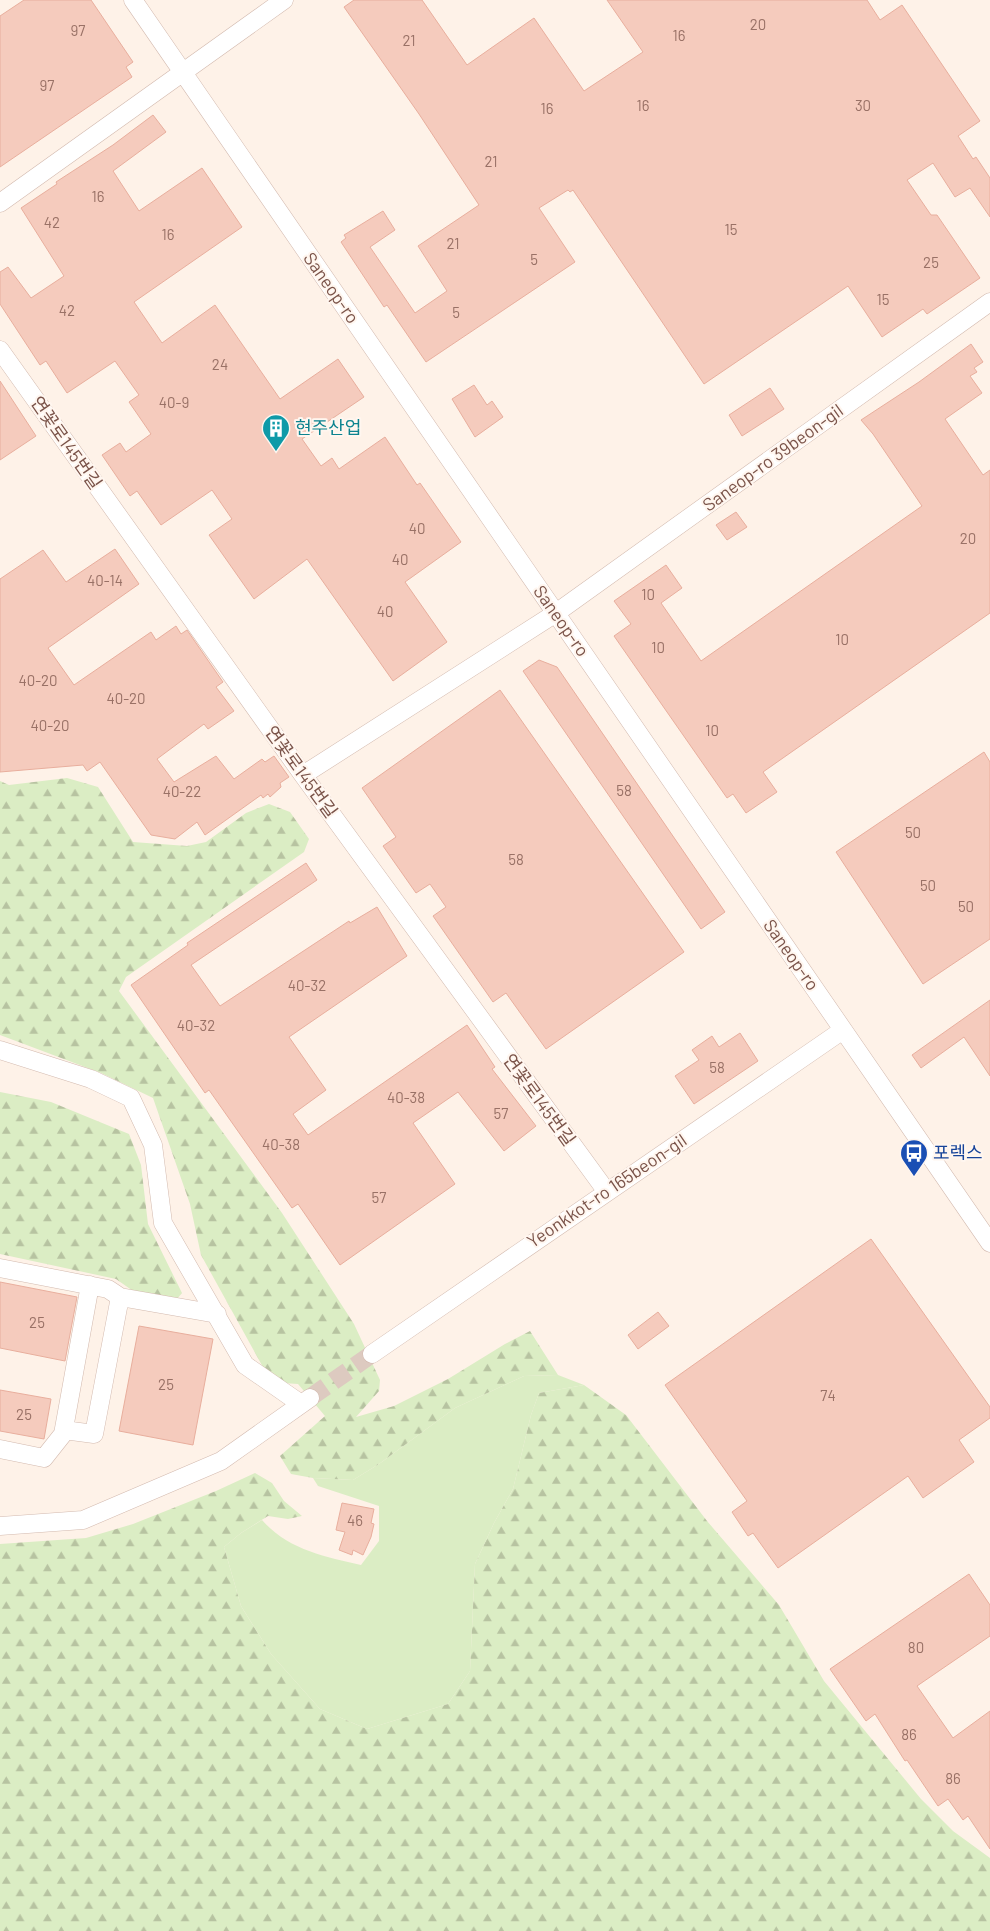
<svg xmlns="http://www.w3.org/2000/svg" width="990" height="1931" viewBox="0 0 990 1931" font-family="Barlow,'Noto Sans KR',sans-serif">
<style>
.green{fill:#dbedc4}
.forest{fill:url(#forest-firs)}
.building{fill:#f5cbbd;stroke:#e8ae9d}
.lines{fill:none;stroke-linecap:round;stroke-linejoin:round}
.minor-tunnel{stroke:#ddcac0;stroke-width:18;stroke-dasharray:18 9;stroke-linecap:butt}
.minor-casing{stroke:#d3baaf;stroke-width:19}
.minor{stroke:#fff;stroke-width:18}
.labels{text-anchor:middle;stroke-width:4;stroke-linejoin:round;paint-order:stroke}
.number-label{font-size:15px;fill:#997166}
.street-label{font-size:18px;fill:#7a5349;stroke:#fff6ef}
.culture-label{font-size:18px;fill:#0d838f;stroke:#fff6ef;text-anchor:start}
.transit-label{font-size:18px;fill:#164399;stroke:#fff6ef;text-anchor:start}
</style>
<defs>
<pattern id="forest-firs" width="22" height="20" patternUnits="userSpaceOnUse" patternTransform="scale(1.25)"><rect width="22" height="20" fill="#dbedc4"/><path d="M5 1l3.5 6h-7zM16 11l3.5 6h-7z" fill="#b7c3a1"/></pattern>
</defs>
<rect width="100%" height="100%" fill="#fef2e8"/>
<path class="green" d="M558,1375l26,10 -45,8 -8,22 -18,74 -19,34 -19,41 -5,107 -22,33 -81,25 -47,-20 -49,-55 -30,-48 -17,-59 17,-14 21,-13c25,29 63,37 99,45l18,-24v-35l-61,-20 -5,-8 40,2 26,-16 76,-56 69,-32z"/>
<path class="forest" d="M67,778l31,9 35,55 54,4 19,-4 40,-29 23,-9 21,8 19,27 -5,13 -178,125 -7,14 163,222 72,111 26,56 -1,11 -23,26 38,-11 54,-27 57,-35 25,-13 28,44 -34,1 -69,32 -76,56 -26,16 -40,-2 -22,-4 -11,-18 45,-40 -27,-32 -15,-1 -19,-14 -63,-114 -11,-51 -37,-106 -52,-25 -101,-38v-254l9,4z
M0,1092l51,10 78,32 12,31 7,59 34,69 -5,6 -44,-8 -17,-12 -116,-25z
M584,1385l42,30 81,106 72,84 45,76 97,118 32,32 37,27v73h-990v-387l86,-6 47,-14 83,-33 39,-18 17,10 12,18 18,15 -14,3 -20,-3 -27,17 -17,14 17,59 30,48 49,55 47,20 81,-25 22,-33 5,-107 19,-41 19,-34 18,-74 8,-22z"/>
<path class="building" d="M24,0h67l42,62 -7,5 6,10 -132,90v-151z
M354,0h68l45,65 67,-47 50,73 59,-39 -36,-52h260l13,20 22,-15 78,116 -22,15 15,23 3,-2 14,21v39l-20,-29 -15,9 -22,-34 -26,17 24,35h6l43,63 -53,36 -4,-5 -41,28 -34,-51 -144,98 -131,-194 -3,2 -2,-2 -29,18 36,54 -149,100 -39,-57 -3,2 -43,-65 5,-4 -2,-3 39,-24 12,19 -25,17 45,66 32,-22 -29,-45 61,-41 -60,-91 -75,-107z
M153,115l13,17 -53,39 26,40 63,-43 40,59 -108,75 28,41 53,-38 65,94 58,-40 26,38 -62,42 19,27 11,-8 7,11 46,-32 32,48 3,-2 41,59 -56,40 42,60 -54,39 -86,-122 -53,40 -45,-64 23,-16 -20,-29 -51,35 -24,-34 -7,5 -28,-41 18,-12 6,9 25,-18 -22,-32 10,-7 -24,-34 -48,32 -21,-32 -6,4 -40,-61v-32l8,-5 23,31 33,-22 -43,-68 36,-24 -1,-2 57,-37z
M971,344l12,18 -9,6 3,4 -7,4 12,17 -37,26 38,56 7,-5v143l-227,159 14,20 -31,21 -13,-19 -6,4 -113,-162 17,-12 -17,-23 52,-36 16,23 -21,15 40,58 221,-155 -49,-72 -12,-14 58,-38z
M0,381l36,55 -36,24z
M474,385l13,20 5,-4 11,16 -28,20 -23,-38z
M770,388l14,21 -42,27 -13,-21z
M736,512l11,15 -20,13 -11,-15z
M115,549l24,35 -91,64 26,37 77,-53 5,8 20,-14 5,8 6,-4 36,52 -7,5 18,24 -26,18 -4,-5 -47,35 17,23 42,-26 18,23 28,-20 3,3 9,-6 15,21 -9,6 1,4 -11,10 -2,-3 -5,4 -2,-3 -56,40 -8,-13 -22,17 -24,-4 -51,-73 -13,9 -4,-6 -83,7v-193l43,-29 23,32z
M539,660l18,7 168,245 -24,17 -178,-258z
M500,690l184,262 -138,97 -40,-56 -13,9 -60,-86 13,-9 -16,-23 -14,9 -33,-47 13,-9 -34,-49z
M984,752l6,10v177l-67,45 -87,-132z
M306,863l11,17 -126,85 29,41 129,-85 1,2 27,-16 30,49 -118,81 37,53 -33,24 15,21 159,-110 28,42 -3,2 44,57 -32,25 -46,-59 -45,31 42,61 -115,81 -42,-61 -6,4 -83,-118 -4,3 -74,-108 57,-40 -1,-2z
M990,1000v76l-26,-39 -43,31 -9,-13z
M740,1033l18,28 -64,43 -19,-28 24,-16 -7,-10 20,-14 7,11z
M871,1239l119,168v11l-31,22 15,22 -51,36 -15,-22 -130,92 -25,-35 -5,3 -16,-24 15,-11 -82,-116z
M0,1282l77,15 -12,64 -65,-13z
M658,1312l11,14 -31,23 -10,-14z
M139,1326l74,13 -20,106 -74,-14z
M0,1390l51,9 -7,40 -44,-8z
M342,1503l32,6 -3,14 3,1 -3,13 -8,18 -10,-5 -1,5 -13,-5 6,-18 -9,-2z
M969,1574l21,31v31l-73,50 36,52 37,-27v138l-22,-33 -5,4 -15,-21 -10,7 -31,-46 -2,1 -30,-47 -9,7 -36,-52z"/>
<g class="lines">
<path class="minor-tunnel" d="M311,1397l61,-43"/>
<g class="minor-casing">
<path id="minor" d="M133,0l857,1243
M0,203l284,-203
M0,350l303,425 304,417
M303,775l253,-162 434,-311
M0,1050l91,29 40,19 22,47 10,78 82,142 56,39
M0,1268l108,21 12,8 97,17
M372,1354l471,-324
M64,1430l30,4 26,-137
M0,1449l44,9 19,-24 27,-149
M0,1526l83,-6 138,-59 89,-63"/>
</g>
<use href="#minor" class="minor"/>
</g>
<defs>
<g id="building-pin" transform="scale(1.4375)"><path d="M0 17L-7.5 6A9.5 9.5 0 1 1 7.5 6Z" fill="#0f9aa8" stroke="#fff6ef"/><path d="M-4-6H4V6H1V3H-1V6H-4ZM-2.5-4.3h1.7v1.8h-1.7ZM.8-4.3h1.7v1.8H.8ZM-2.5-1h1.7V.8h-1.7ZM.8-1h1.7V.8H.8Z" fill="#fff"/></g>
<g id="bus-pin" transform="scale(1.4375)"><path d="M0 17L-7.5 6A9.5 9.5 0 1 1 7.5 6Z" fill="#1a4fb4" stroke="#fff6ef"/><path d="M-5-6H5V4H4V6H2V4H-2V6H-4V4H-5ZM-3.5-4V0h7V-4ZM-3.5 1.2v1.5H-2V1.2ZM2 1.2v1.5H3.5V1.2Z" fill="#fff"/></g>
</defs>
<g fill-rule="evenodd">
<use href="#building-pin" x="276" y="428"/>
<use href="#bus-pin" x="914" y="1153"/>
</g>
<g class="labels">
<g class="number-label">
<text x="758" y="30">20</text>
<text x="78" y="36">97</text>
<text x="679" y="41">16</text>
<text x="409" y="46">21</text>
<text x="47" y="91">97</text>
<text x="643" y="111">16</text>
<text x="863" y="111">30</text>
<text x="547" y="114">16</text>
<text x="491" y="167">21</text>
<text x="98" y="202">16</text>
<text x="52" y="228">42</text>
<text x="731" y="235">15</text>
<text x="168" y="240">16</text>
<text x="453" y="249">21</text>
<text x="534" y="265">5</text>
<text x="931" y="268">25</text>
<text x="883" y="305">15</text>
<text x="67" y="316">42</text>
<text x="456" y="318">5</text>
<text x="220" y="370">24</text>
<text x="174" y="408">40-9</text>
<text x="417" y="534">40</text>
<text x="968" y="544">20</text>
<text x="400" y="565">40</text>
<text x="105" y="586">40-14</text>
<text x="648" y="600">10</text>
<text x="385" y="617">40</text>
<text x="842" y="645">10</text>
<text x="658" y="653">10</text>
<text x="38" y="686">40-20</text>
<text x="126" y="704">40-20</text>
<text x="50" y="731">40-20</text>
<text x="712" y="736">10</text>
<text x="624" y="796">58</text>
<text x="182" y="797">40-22</text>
<text x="913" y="838">50</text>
<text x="516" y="865">58</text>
<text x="928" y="891">50</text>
<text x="966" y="912">50</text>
<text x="307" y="991">40-32</text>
<text x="196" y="1031">40-32</text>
<text x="717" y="1073">58</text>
<text x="406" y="1103">40-38</text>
<text x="501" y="1119">57</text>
<text x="281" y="1150">40-38</text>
<text x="379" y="1203">57</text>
<text x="37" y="1328">25</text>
<text x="166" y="1390">25</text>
<text x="828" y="1401">74</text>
<text x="24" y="1420">25</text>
<text x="355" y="1526">46</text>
<text x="916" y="1653">80</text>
<text x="909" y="1740">86</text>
<text x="953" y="1784">86</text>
</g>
<g class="street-label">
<text transform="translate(331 288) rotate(55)" y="6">Saneop-ro</text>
<text transform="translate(66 443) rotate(55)" y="6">연꽃로145번길</text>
<text transform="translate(773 458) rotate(-36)" y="6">Saneop-ro 39beon-gil</text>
<text transform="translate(561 621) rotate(55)" y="6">Saneop-ro</text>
<text transform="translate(301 772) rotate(54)" y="6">연꽃로145번길</text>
<text transform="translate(791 955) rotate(55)" y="6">Saneop-ro</text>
<text transform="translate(539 1100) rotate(54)" y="6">연꽃로145번길</text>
<text transform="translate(607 1191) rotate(-34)" y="6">Yeonkkot-ro 165beon-gil</text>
</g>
<g class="culture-label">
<text x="295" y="434">현주산업</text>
</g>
<g class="transit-label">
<text x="933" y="1159">포렉스</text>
</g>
</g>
</svg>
